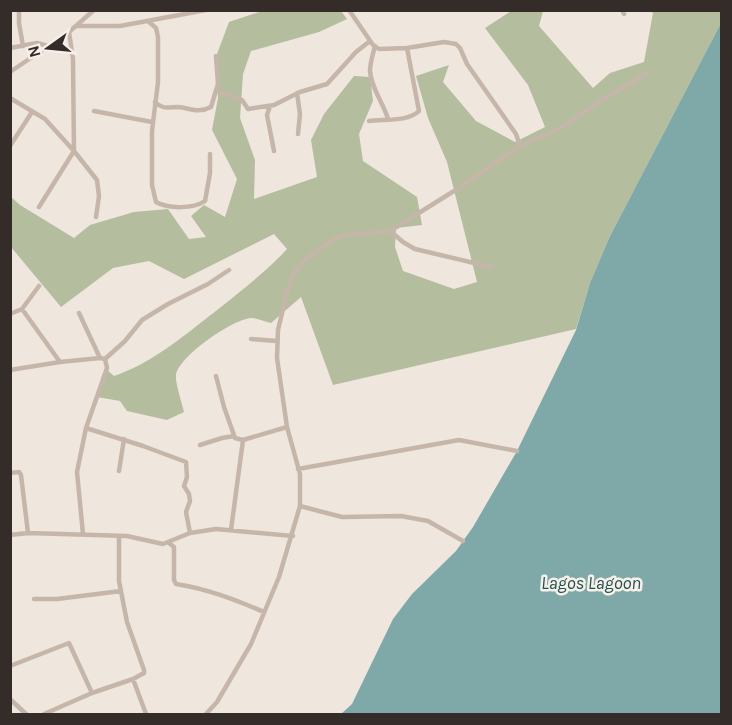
<svg xmlns="http://www.w3.org/2000/svg" width="732" height="725" viewBox="0 0 732 725" font-family="Karla,sans-serif">
<style>
.green{fill:#b4bd9e}
.water{fill:#7fa9a9}
.lines{fill:none;stroke-linecap:round;stroke-linejoin:round}
.minor{stroke:#c6b6aa;stroke-width:4.5}
.labels{text-anchor:middle;stroke-width:5;stroke-linejoin:round;paint-order:stroke}
.water-label{font-size:18px;font-style:italic;fill:#235052;stroke:#f7f0e9}
</style>
<rect width="100%" height="100%" fill="#efe6dd"/>
<path class="green" d="M262,11h79l6,8 -28,13 -68,19 -8,23 -3,44 15,42 -1,39 63,-22 -6,-37 13,-26 30,-38 16,1 3,24 -14,33 4,27 54,36 5,28 -26,3 -1,19 8,24 51,18 23,-7 -30,-120 -19,-44 -12,-42 33,-11 -6,17 33,39 39,21 30,-15 -17,-42 -43,-57 26,-17h32l-4,15 54,62 17,-15 34,-11 9,-49 -3,-2h71v12l-111,213 -20,47 -14,46 -243,56 -32,-88 -30,26c-6,-1 -13,-5 -19,-5 -18,0 -73,38 -76,57 -1,8 6,28 8,37l-17,8 -40,-9 -7,-10 -23,-4 9,-28 8,7c41,-14 73,-43 107,-69 23,-19 46,-36 66,-58l-13,-15 -90,45 -35,-18 -36,7 -52,39 -50,-60 -1,-51 10,9 54,33 16,-13 44,-13 34,-3 21,30 17,-2 -15,-21 13,-11 21,12 12,-38 -25,-49 6,-32 -1,-44 12,-32z"/>
<path class="water" d="M721,23v691h-380l11,-10 41,-85 19,-25 44,-43 17,-24 44,-76 59,-121 14,-47 20,-47z"/>
<g class="lines">
<path class="minor" d="M19,10v13l4,23
M349,10l24,35 6,4 28,-1 37,-6 12,2 4,4 7,16 49,70 4,12
M622,10l2,4
M149,22l7,6 2,9v45l-6,49v54l4,17c12,7 37,7 49,-1l5,-28v-19
M76,26h44l86,-16
M69,32l4,27 1,92 23,29 2,16 -3,21
M375,46c-2,8 -5,17 -5,25 1,17 13,31 18,48
M10,48l27,-5 11,3
M10,72l59,-40 25,-22
M217,91l25,9 6,9 26,-4 26,-13 27,-8 29,-32 14,-11
M297,93l3,21 -2,20
M10,98l35,21 29,32 -35,56
M155,102c8,8 13,5 23,5 12,1 20,7 33,0l7,-23 -2,-28
M270,106l-3,9 7,36
M94,111l58,11
M369,121c15,-2 39,1 50,-10l-12,-63
M10,146l22,-34
M390,231l13,11 12,7 76,18
M22,309l17,-23
M79,313l21,45
M10,314l12,-5 38,53
M251,339l26,2
M105,359l20,-18 17,-21 26,-16 40,-20 21,-14
M10,370l50,-8 40,-4 5,1
M216,376l8,31 11,31 8,2 44,-13
M86,428l57,18 43,16 1,15 -3,9 5,8 1,7 -4,11 4,21
M200,445l22,-7 12,-2
M298,469l161,-29 58,11
M119,471l5,-32
M10,473l9,-1 2,3 7,58
M300,506l42,11 59,-1 27,5 35,20
M231,530l12,-90
M83,534l-6,-62 9,-44 21,-60 -2,-9
M10,535l18,-2 99,3 36,8 27,-11 26,-4 77,7
M169,543l5,4v33l2,4c32,5 60,16 88,28
M34,599h23l64,-8
M10,666l59,-23 23,50
M133,679l13,35
M10,699l16,15
M44,714l48,-21 41,-14 11,-6v-3l-17,-48 -8,-41v-45
M206,714l11,-12 34,-58 28,-67 21,-71v-32l-13,-47 -10,-69 1,-28 10,-42 7,-16 11,-13 28,-20 11,-4 45,-4 64,-40 66,-45 39,-17 43,-29 45,-27"/>
</g>
<g class="labels">
<g class="water-label">
<text x="591" y="589">Lagos Lagoon</text>
</g>
</g>
<rect width="732" height="725" fill="none" stroke="#342c29" stroke-width="24"/>
<g transform="translate(48 48) rotate(255)" stroke="#f7f0e9" stroke-width="4.5" paint-order="stroke">
<path d="M0-4.5L10 22L0 15L-10 22Z" fill="#342c29"/>
<text y="-9" font-size="16" font-weight="bold" text-anchor="middle" fill="#342c29">N</text>
</g>
</svg>
